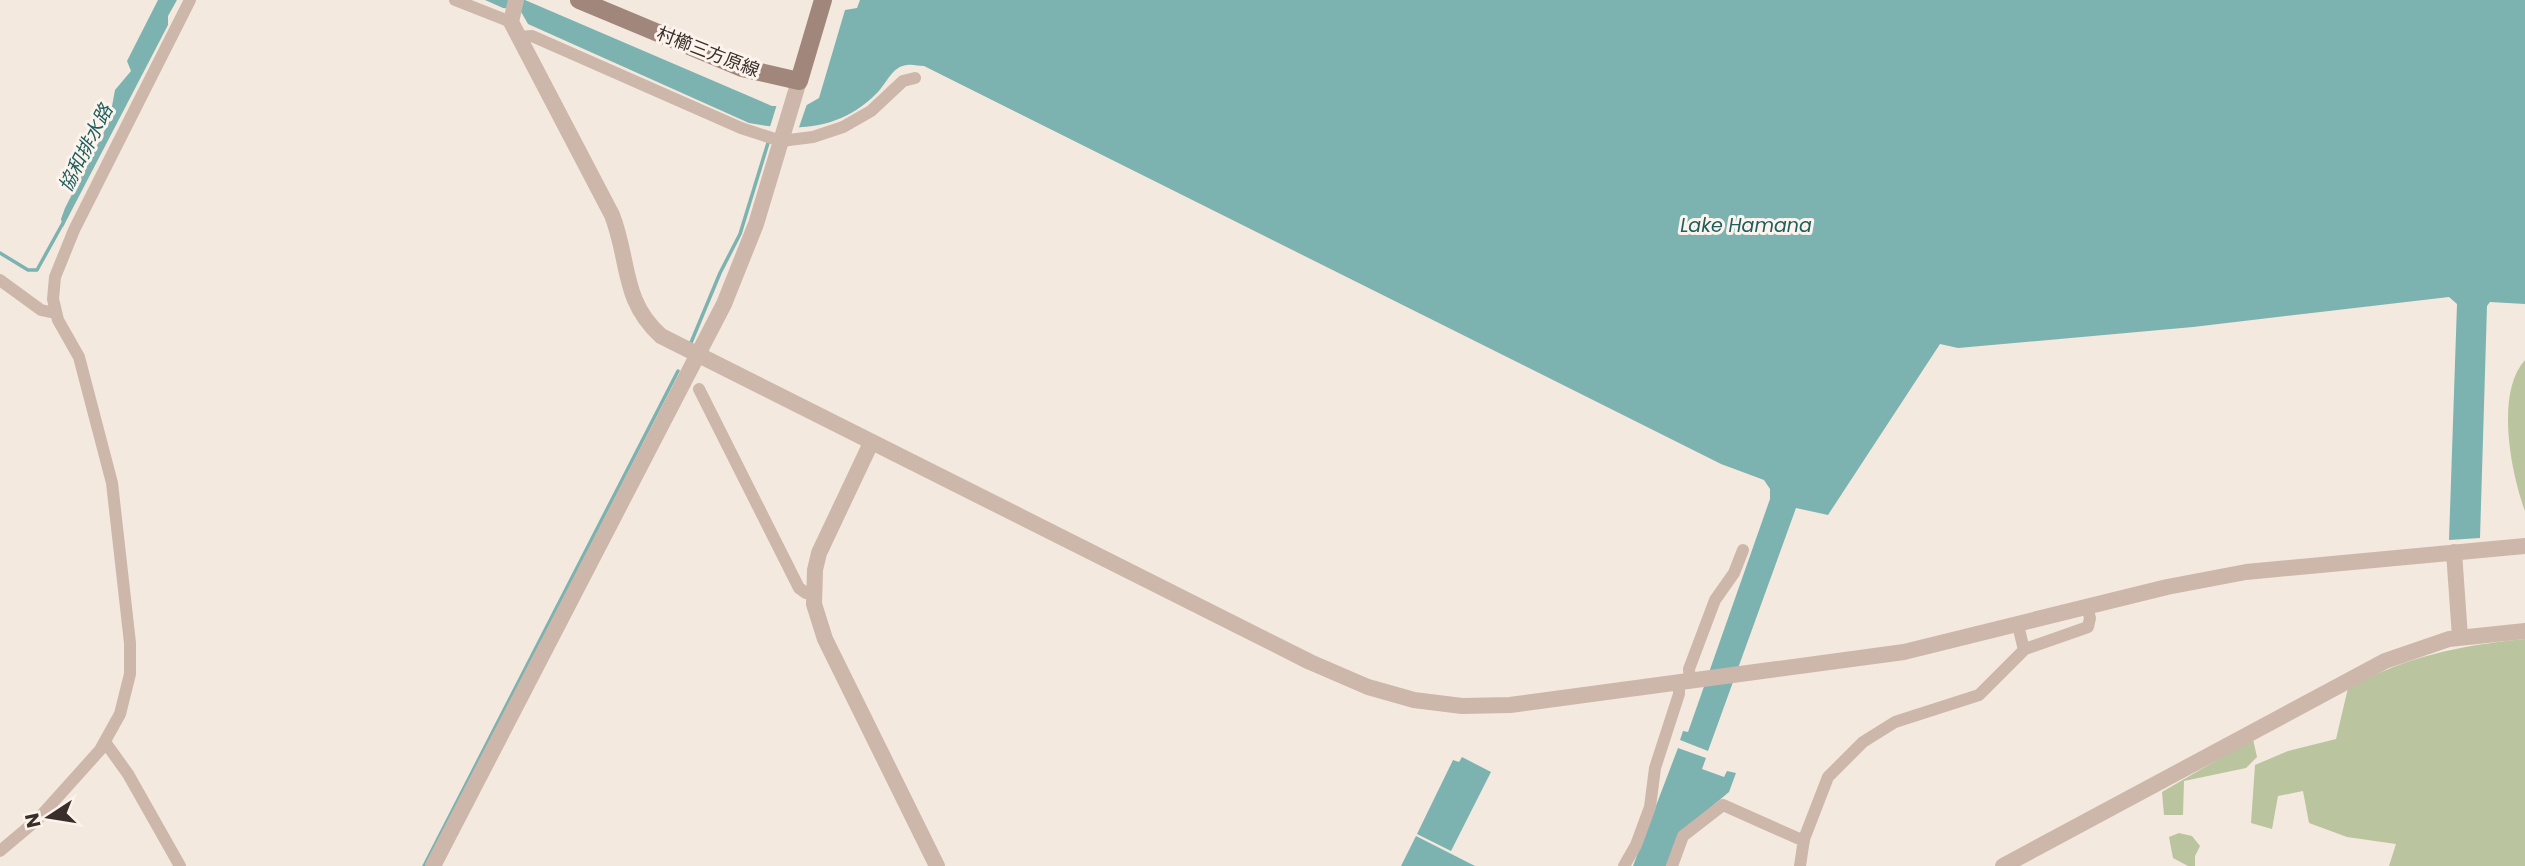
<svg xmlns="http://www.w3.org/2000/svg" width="2525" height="866" viewBox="0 0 2525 866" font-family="Poppins,'Noto Sans JP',sans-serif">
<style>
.green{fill:#bac49e}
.water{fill:#7cb3b1}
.pier{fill:#f4e9df}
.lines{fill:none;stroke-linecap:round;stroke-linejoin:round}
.stream{stroke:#7cb3b1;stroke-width:3.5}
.minor{stroke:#cdb7aa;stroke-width:12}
.tertiary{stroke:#cdb7aa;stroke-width:16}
.secondary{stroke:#a1867b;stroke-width:18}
.labels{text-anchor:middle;stroke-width:6;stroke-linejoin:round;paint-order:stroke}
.street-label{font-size:18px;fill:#3a2e2a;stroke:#fbf3ec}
.water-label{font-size:19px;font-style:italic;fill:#1d5e5e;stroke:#fbf3ec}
</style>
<rect width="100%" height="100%" fill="#f4e9df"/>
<path class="green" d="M2525,360v151c-14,-38 -30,-118 0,-151z
M2525,639v227h-136l7,-22 -49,-7 -38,-14 -6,-32 -25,5 -6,33 -21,-6 4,-58 33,-14 48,-12 12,-51c61,-32 108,-42 177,-49z
M2253,739l4,18 -11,11 -62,13 -1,34h-19l-2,-23z
M2179,833l13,3 8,10 -5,10v10h-7l-15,-8 -4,-21z"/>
<path class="water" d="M158,0h19l-9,16v9l-105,202 -2,-8 4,-11 44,-86 6,-32 16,-19 -4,-10z
M485,0h40l247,106h33l14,-8 26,-88 12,-2 3,-8h1665v304l-35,-2 -3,4 -7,232 -31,2 8,-236 -8,-7 -256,30 -235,21 -18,-4 -112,171 -32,-7 -88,243 -28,-11 3,-9 5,1 82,-233v-10l-6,-9 -43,-16 -797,-398c-6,0 -11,-2 -17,-1 -15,1 -21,20 -31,29 -36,36 -80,38 -127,29l-221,-99 -8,-14 -17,-2z
M1678,748l28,10 -4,11 22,8 3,-6 9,2 -7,19 -50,42 -13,32h-33z
M1462,757l29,15 -40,79 -34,-17 36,-74 6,2z
M1416,836l59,30h-74z"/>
<path class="pier" d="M778,101h30l-11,32 -28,-3z"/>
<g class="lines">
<path class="stream" d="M0,253l28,17h9l26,-47
M690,345l30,-72 20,-39 28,-91
M424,866l254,-495"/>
<path class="minor" d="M455,0l56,22
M519,37l13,-1 209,92 40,13 32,-4 30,-10 28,-16 32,-30 12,-3
M0,280l41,30 14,3
M699,389l100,199 7,5h8
M2018,625l6,25
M1690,681l-1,-12 26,-69 19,-27 9,-23
M105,742l23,32 52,92
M0,851l38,-32 62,-69 20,-36 10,-40v-31l-18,-160 -33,-126 -21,-37 -5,-21 2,-22 19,-47 116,-230
M1624,866l12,-21 14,-38 5,-39 24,-74v-11
M1672,866l11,-30 40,-31 81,36
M1800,866l4,-27 24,-62 35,-35 32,-20 84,-27 46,-46 63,-22 2,-9 -3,-11"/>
<path class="tertiary" d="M516,0l-5,22 101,193c18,46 9,85 49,121l649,326 58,25 46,13 48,6 48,-1 394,-53 263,-65 79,-15 279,-26
M871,443l-52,110 -4,17 -1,34 11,35 112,227
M2454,552l6,85
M433,866l291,-562 32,-80 43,-143
M2003,866l382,-205 64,-22 76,-8"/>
<path class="secondary" d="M579,0l163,68 57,13 24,-81"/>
</g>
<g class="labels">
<g class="street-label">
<text transform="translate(708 52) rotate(21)" y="6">村櫛三方原線</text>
</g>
<g class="water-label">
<text transform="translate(85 148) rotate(-63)" y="7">協和排水路</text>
<text x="1746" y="232">Lake Hamana</text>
</g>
</g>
<g transform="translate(49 817) rotate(258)" stroke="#fbf3ec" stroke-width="5" paint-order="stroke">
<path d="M0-5L12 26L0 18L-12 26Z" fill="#3a2e2a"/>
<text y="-10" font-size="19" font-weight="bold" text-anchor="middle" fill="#3a2e2a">N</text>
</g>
</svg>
